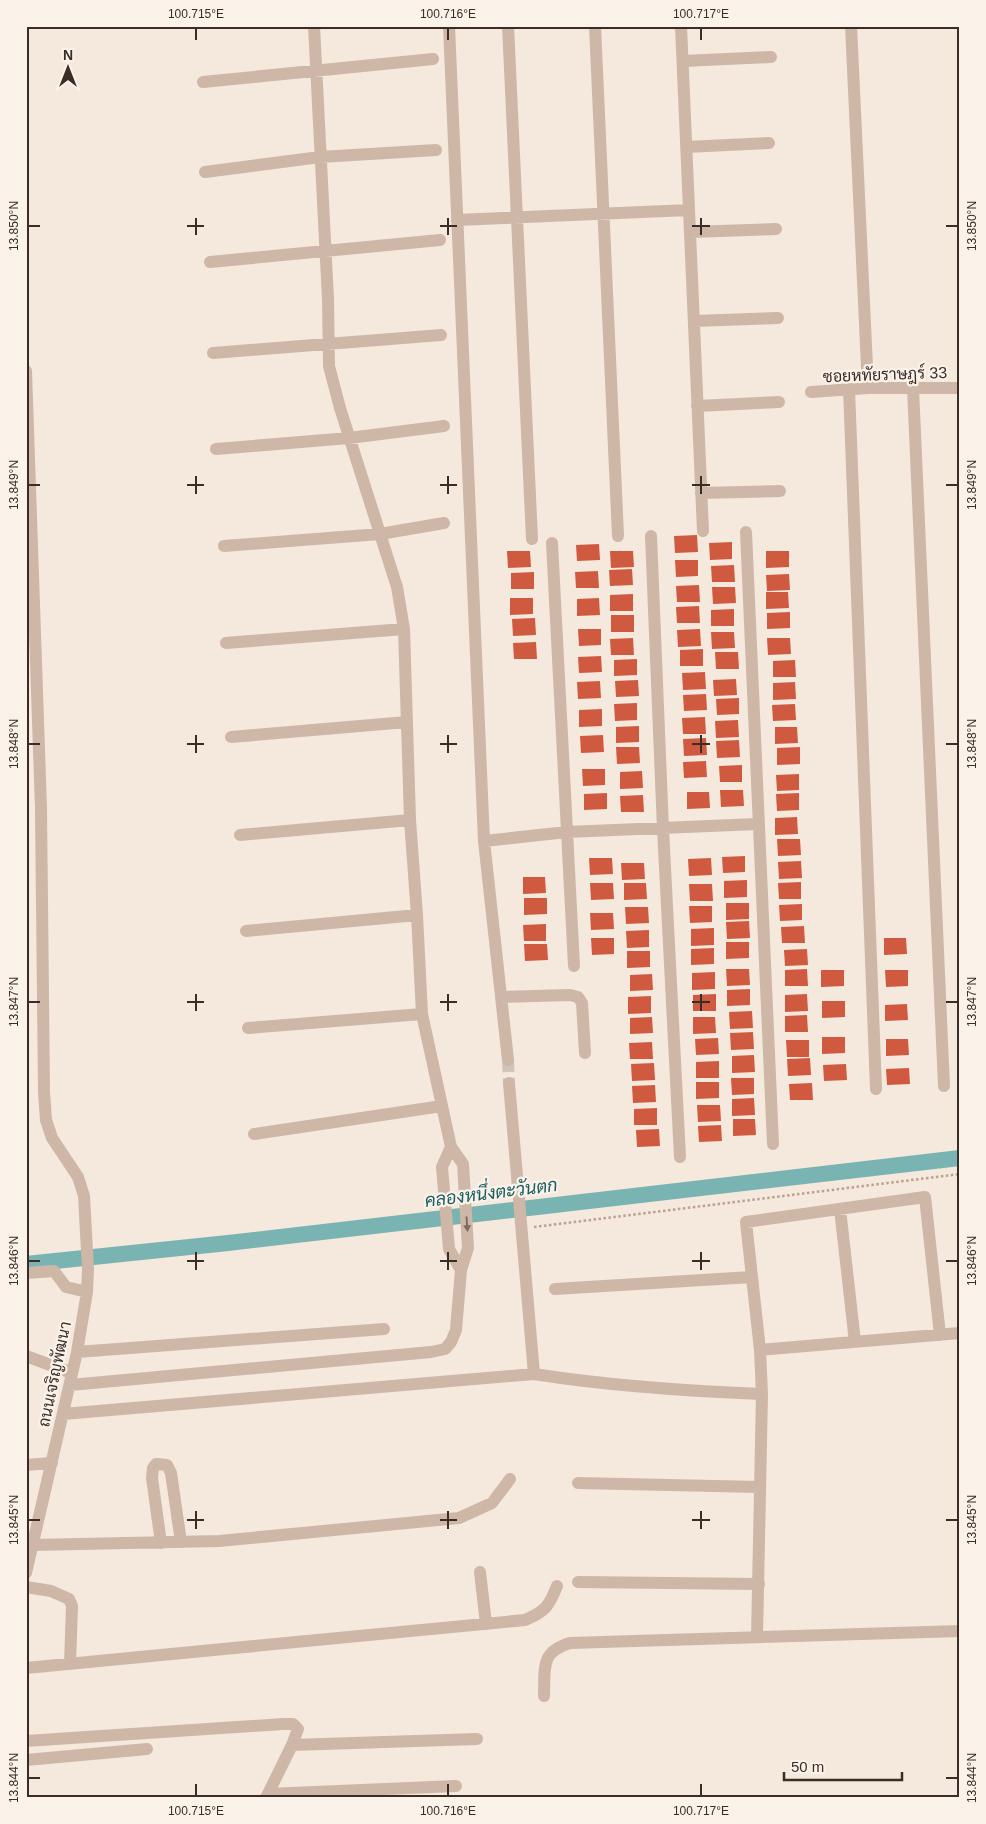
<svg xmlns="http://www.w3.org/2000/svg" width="986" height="1824" viewBox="0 0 986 1824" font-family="Helvetica,Sarabun,sans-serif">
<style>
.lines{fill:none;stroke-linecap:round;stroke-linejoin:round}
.canal{stroke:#79b4b3;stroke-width:16}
.building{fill:#d05a3f}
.minor-tunnel{stroke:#d0c3b9;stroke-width:12;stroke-dasharray:12 6;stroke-linecap:butt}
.path{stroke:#baa191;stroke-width:2.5;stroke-dasharray:2.5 2.5;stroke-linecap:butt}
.minor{stroke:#ceb7a7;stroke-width:12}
.oneway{fill:#7d6b61}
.ticks{fill:none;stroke:#3a2d28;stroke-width:2}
.labels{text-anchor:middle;stroke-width:4.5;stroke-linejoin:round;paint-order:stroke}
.street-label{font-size:16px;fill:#3a2d28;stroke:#fbf2ea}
.water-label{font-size:18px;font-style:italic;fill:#1a5f60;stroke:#fbf2ea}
.neatline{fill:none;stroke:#3a2d28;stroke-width:2}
.ticks-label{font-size:12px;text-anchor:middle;fill:#3a2d28}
</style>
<rect width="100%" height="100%" fill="#f5e8dd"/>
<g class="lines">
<path class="canal" d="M26,1264l202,-21 732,-85"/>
</g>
<path class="building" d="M697,535l1,17 -23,1 -1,-17z
M732,542v17l-22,1 -1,-17z
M599,544l1,16 -23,1 -1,-16z
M507,551h23l1,16 -23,1z
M610,551h23l1,16 -23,1z
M766,551h23v16l-23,1z
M675,560h23v16l-22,1z
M734,565l1,17h-23l-1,-16z
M632,569l1,16 -23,1 -1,-16z
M598,571l1,17h-23l-1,-16z
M534,572v17h-23v-16z
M789,574l1,16 -23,1 -1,-16z
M699,585l1,17h-23l-1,-16z
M712,587h23l1,16 -23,1z
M766,592h22l1,16 -23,1z
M633,594v17h-23v-16z
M510,598h23v16l-23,1z
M599,598l1,17 -23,1v-17z
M699,606l1,17h-23l-1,-16z
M734,609v17h-23v-16z
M790,612v16l-23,1v-16z
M611,615h23v17h-23z
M535,618l1,17 -23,1 -1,-17z
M578,629h23v16l-22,1z
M700,629l1,17 -23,1 -1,-17z
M711,632h23l1,16 -23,1z
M633,638l1,17h-23l-1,-16z
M767,638h23l1,16 -23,1z
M536,642l1,17h-23l-1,-16z
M703,649v17h-23v-16z
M715,652h23l1,17h-23z
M601,656l1,16 -23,1 -1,-16z
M637,659v16l-23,1v-16z
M795,660l1,17h-23v-16z
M705,672l1,17 -23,1 -1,-17z
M736,679l1,16 -23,1 -1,-16z
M638,680l1,16 -23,1 -1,-16z
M600,681l1,17 -23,1 -1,-17z
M795,682l1,17 -23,1v-17z
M706,694l1,16 -23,1 -1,-16z
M739,698v16l-22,1 -1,-16z
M637,703v17l-22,1 -1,-17z
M795,704l1,16 -23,1 -1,-16z
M602,709v17l-23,1v-17z
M705,717l1,17h-23l-1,-16z
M738,720l1,17 -23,1 -1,-17z
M639,726v16l-23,1v-16z
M775,727h22l1,16 -23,1z
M603,735l1,17 -23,1 -1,-17z
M706,738l1,17 -23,1 -1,-17z
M739,740l1,17 -23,1 -1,-17z
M616,747h23l1,16 -23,1z
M800,747v17l-23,1v-17z
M706,761l1,16 -23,1 -1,-16z
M742,765v17h-22l-1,-16z
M582,769h23v16l-22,1z
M642,771l1,17 -23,1v-17z
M799,774v16l-22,1 -1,-16z
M720,790h23l1,16 -23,1z
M687,792h22l1,16 -23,1z
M607,793v16l-23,1v-16z
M799,793v17l-22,1 -1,-17z
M643,795l1,17h-23l-1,-16z
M797,817l1,17 -23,1v-17z
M777,839h23l1,16 -23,1z
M745,856v16l-22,1 -1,-16z
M589,858h23l1,16 -23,1z
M711,858l1,17 -23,1 -1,-17z
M801,861l1,17 -23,1 -1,-17z
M621,863h23l1,16 -23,1z
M523,877h22l1,16 -23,1z
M747,880v17l-23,1v-17z
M801,882v17h-22l-1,-16z
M590,883h23l1,16 -23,1z
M624,883h22l1,16 -23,1z
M689,884h23l1,17h-23z
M524,898h23v16l-23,1z
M726,903h23v16l-23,1z
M802,904v16l-22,1 -1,-16z
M689,906h23v16l-22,1z
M625,907h23l1,16 -23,1z
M590,913h23l1,16 -23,1z
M749,921l1,17 -23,1 -1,-17z
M546,924v17h-22l-1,-16z
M804,926l1,17h-23l-1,-16z
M714,928v17l-23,1v-17z
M649,930v17l-22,1 -1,-17z
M591,938h23v16l-22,1z
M884,938h22l1,16 -23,1z
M726,942h23v16l-23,1z
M524,944h23l1,16 -23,1z
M714,948v16l-23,1v-16z
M807,949l1,16 -23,1 -1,-16z
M627,951h23v16l-23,1z
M726,969h23l1,16 -23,1z
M807,969l1,17h-23v-16z
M821,970h23v16l-23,1z
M885,970h23v16l-22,1z
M715,972v17l-23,1v-17z
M652,974l1,16 -23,1v-16z
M750,989v16l-23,1v-16z
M716,994v17h-23v-16z
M807,994l1,17 -23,1v-17z
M651,996v17l-23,1v-17z
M822,1001h23v16l-23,1z
M907,1004l1,16 -23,1v-16z
M752,1011l1,17 -23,1 -1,-17z
M807,1015l1,17h-23v-16z
M652,1017l1,16 -23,1v-16z
M693,1017h22l1,16 -23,1z
M753,1032l1,17 -23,1 -1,-17z
M822,1037h23v16l-23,1z
M718,1038l1,16 -23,1 -1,-16z
M886,1039h22l1,16 -23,1z
M786,1040h23v17h-22z
M652,1042l1,17h-23l-1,-16z
M754,1055l1,17 -23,1v-17z
M810,1058l1,17 -23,1 -1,-17z
M719,1061v17h-23v-16z
M654,1063l1,17 -23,1 -1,-17z
M846,1064l1,16 -23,1 -1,-16z
M909,1068l1,16 -23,1 -1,-16z
M731,1078h23v16l-22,1z
M696,1082h23v16l-23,1z
M812,1083l1,17h-23l-1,-16z
M655,1085l1,17 -23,1 -1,-17z
M754,1098l1,17 -23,1v-17z
M697,1105h23l1,16 -23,1z
M657,1108v17h-23v-16z
M733,1119h22l1,16 -23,1z
M721,1125l1,16 -23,1 -1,-16z
M659,1129l1,17 -23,1 -1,-17z"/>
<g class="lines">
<path class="minor-tunnel" d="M508,1060l1,23"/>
<path class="path" d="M534,1227l426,-53"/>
<path class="minor" d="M449,26l35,815 24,219
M508,26l24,513
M595,26l23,510
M681,26l22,505
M851,26l17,362
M683,61l88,-4
M203,82l230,-23
M686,147l83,-4
M205,172l115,-15 116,-7
M457,220l232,-10
M690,232l86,-3
M210,262l230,-22
M694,321l84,-3
M213,353l228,-18
M26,371l15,437 3,284 2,28 6,18 26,39 6,19 4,73 -1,23 -10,60 -51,221
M913,388l31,698
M849,389l27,700
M811,392l57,-4h92
M697,406l82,-4
M216,449l133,-11 95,-12
M701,493l79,-2
M746,532l27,612
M651,536l12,293 17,328
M552,543l22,423
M224,546l156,-12 64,-11
M226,643l178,-14
M231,737l176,-15
M240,835l170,-15
M484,841l83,-9 190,-8
M246,931l171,-16
M501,997l69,-2 8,2 4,6 3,50
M248,1028l174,-14
M509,1083l25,291
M254,1134l188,-28
M451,1147l-9,20 7,82 12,21
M840,1209l15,133
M26,1273l28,-2 12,16 21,5
M555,1289l197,-12
M760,1350l-14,-128 179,-25 15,138
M77,1352l307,-23
M26,1356l46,17
M70,1385l361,-33 14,-3 6,-7 5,-12 5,-60 7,-22 -5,-84 -12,-17 -29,-133 -5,-99 -7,-95 -6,-191 -7,-42 -57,-179 -11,-42 -1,-67 -14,-273
M63,1414l471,-40c76,12 151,17 228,20
M26,1465l26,-2
M578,1483l181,4
M161,1543l-9,-65 1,-10 3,-4 11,1 4,8 10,69
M33,1545l186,-4 240,-23 33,-15 18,-24
M480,1572l6,52
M578,1582l181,2
M26,1587l25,4 18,8 3,7 -2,58
M757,1637l5,-243 -2,-44 200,-17
M26,1668l499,-48c21,-9 24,-14 32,-34
M544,1696c1,-28 -4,-44 26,-53l390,-12
M26,1741l257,-17h10l5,5 -6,16 185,-6
M26,1760l121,-11
M268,1794l188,-8
M266,1798l26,-53"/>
</g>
<defs><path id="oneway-solid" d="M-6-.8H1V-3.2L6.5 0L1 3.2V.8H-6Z" transform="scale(1.25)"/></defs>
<use class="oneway" href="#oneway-solid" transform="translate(467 1224) rotate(86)"/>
<path class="ticks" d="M196,28v12M448,28v12M701,28v12M196,218v17M448,218v17M701,218v17M28,226h12M187,226h17M440,226h17M692,226h18M946,226h12M196,476v18M448,476v18M701,476v18M28,485h12M187,485h17M440,485h17M692,485h18M946,485h12M196,735v18M448,735v18M701,735v18M28,744h12M187,744h17M440,744h17M692,744h18M946,744h12M196,994v17M448,994v17M701,994v17M28,1002h12M187,1002h17M440,1002h17M692,1002h18M946,1002h12M196,1252v18M448,1252v18M701,1252v18M28,1261h12M187,1261h17M440,1261h17M692,1261h18M946,1261h12M196,1511v18M448,1511v18M701,1511v18M28,1520h12M187,1520h17M440,1520h17M692,1520h18M946,1520h12M28,1778h12M946,1778h12M196,1784v12M448,1784v12M701,1784v12"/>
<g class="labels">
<g class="street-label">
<text transform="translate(885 374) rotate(-2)" y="6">ซอยหทัยราษฎร์ 33</text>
<text transform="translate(54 1374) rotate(-78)" y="6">ถนนเจริญพัฒนา</text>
</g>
<g class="water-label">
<text transform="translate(491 1193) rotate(-7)" y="6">คลองหนึ่งตะวันตก</text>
</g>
</g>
<rect width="986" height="1824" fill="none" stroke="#fbf2ea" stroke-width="55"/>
<g transform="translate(68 68)" stroke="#fbf2ea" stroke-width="4" paint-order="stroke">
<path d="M0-4L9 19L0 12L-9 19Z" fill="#3a2d28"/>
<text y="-8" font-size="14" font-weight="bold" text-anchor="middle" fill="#3a2d28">N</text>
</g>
<path d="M784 1772v8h118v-8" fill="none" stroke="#3a2d28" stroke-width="2.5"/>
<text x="791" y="1772" font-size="15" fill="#3a2d28" stroke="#fbf2ea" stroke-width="4" paint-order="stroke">50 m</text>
<rect x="28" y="28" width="930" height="1768" class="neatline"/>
<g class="ticks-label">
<text x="196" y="18">100.715°E</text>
<text x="448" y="18">100.716°E</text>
<text x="701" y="18">100.717°E</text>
<text transform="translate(14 226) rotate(-90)" y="4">13.850°N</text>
<text transform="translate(972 226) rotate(-90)" y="4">13.850°N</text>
<text transform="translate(14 485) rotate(-90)" y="4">13.849°N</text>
<text transform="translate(972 485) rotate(-90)" y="4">13.849°N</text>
<text transform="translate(14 744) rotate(-90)" y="4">13.848°N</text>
<text transform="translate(972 744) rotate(-90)" y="4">13.848°N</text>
<text transform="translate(14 1002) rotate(-90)" y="4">13.847°N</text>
<text transform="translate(972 1002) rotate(-90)" y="4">13.847°N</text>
<text transform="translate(14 1261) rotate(-90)" y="4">13.846°N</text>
<text transform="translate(972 1261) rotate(-90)" y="4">13.846°N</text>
<text transform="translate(14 1520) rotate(-90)" y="4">13.845°N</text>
<text transform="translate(972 1520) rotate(-90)" y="4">13.845°N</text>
<text transform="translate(14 1778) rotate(-90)" y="4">13.844°N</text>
<text transform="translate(972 1778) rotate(-90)" y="4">13.844°N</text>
<text x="196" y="1815">100.715°E</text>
<text x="448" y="1815">100.716°E</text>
<text x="701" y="1815">100.717°E</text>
</g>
</svg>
